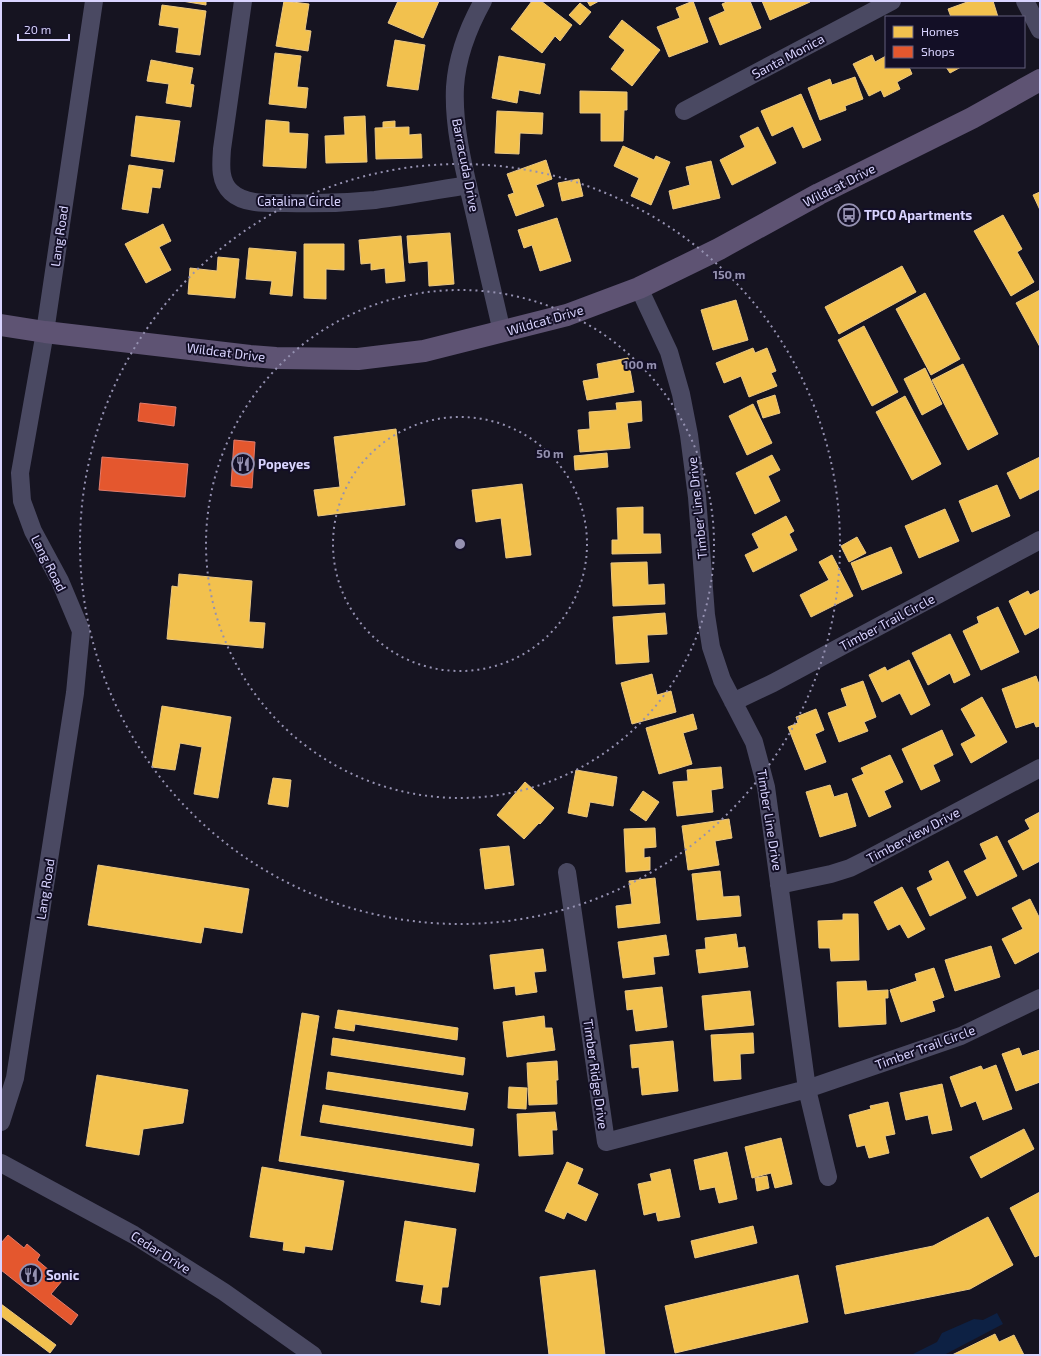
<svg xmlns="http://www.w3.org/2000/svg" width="1041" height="1356" viewBox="0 0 1041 1356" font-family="'Exo 2',sans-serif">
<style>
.water{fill:#0d2144}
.homes{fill:#f2c14e;stroke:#eac783}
.shops{fill:#e4572e;stroke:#e17c6d}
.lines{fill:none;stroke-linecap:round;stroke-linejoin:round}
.minor{stroke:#4a4962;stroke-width:18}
.major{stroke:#5e5373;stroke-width:22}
.ring{fill:none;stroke:#9591b1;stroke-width:2;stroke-dasharray:2 4}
.labels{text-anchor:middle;stroke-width:4;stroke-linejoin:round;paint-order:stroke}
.street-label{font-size:13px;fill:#d9d4ff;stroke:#130f26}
.poi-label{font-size:13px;font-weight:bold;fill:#d9d4ff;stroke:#130f26;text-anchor:start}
.centre{fill:#9591b1;stroke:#130f26;stroke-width:2}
.ring-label{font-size:12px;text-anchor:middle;font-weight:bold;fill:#9591b1;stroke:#130f26;stroke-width:4;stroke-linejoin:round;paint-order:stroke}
</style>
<rect width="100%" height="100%" fill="#161421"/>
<path class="water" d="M997,1313l6,11 -59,31h-33l26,-13 5,-9 32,-14 9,1z"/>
<path class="homes" d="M182,1h24v4z
M284,1l25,3 -4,26 6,1 -3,20 -32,-5z
M398,1h41l-16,37 -35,-15z
M532,1h9l31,24 -12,16 -5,-5 -13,17 -31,-24z
M587,1h12l-9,5z
M693,1l15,41 -39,15 -12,-30 23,-9 -4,-10z
M729,1h21l11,27 -41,17 -11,-27 16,-7 -3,-7z
M762,1h47l1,1 -40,18z
M970,1h23l5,16h-47l-3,-8z
M580,3l11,9 -11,13 -11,-10z
M162,5l44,6 -6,44 -24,-3 3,-24 -20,-3z
M622,20l38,30 -28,36 -21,-17 14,-19 -16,-13z
M395,40l30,5 -7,45 -31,-4z
M275,53l26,3 -4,31 11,1 -2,20 -37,-4z
M872,55l3,7 11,-6v11h23l3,7 -15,8 3,7 -16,8 -3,-7 -12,6 -16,-32z
M499,56l46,8 -5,30 -21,-4 -2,13 -25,-5z
M151,60l42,8 -3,16 4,1 -3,22 -25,-4 3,-19 -22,-3z
M946,67h15l-11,6z
M855,77l8,22 -18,7 1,4 -26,10 -12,-32 22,-9 2,6z
M580,91l47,1v18h-3l-1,31h-22v-28h-21z
M801,94l20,46 -18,8 -10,-22 -21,10 -11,-25z
M497,111l46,2 -1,21 -22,-1 -1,21 -24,-1z
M136,116l44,5 -6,41 -43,-6z
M365,116l2,46 -41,1 -1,-27 20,-1 -1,-18z
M266,120l23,2v11l19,1 -2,34 -43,-2z
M395,121v6l-12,1v-6z
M409,127v8l12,-1 1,24 -46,1 -1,-31z
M758,127l18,36 -44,22 -12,-25 25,-13 -5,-11z
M623,146l31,14 2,-4 14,6 -19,43 -20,-9 8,-18 -25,-12z
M546,160l6,19 -16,6 8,21 -28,10 -8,-21 6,-2 -7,-19z
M711,161l9,37 -47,11 -4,-18 21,-6 -4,-18z
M129,165l34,5 -3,18 -8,-1 -4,26 -26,-4z
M579,179l4,17 -21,5 -4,-18z
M1040,192v18l-7,-15z
M1003,215l19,34 -5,3 17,30 -23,14 -37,-65z
M557,218l14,43 -31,10 -8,-26 -8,3 -6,-18z
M163,224l8,17 -12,6 12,23 -25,13 -21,-39z
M450,233l4,51 -25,2 -1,-25 -19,2 -2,-27z
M401,236l4,45 -19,2 -1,-15 -14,2v-7l-10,1 -2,-24z
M304,244h40v26l-18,-1v30l-22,-1z
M249,248l47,4 -4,44 -22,-2 2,-13 -26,-2z
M218,257l21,2 -4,39 -47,-4 2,-26 27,3z
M902,266l14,26 -77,42 -14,-27z
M1040,290v57l-24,-44z
M925,293l35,66 -29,16 -35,-66z
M736,300l12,40 -35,10 -12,-40z
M864,326l34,66 -26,14 -34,-66z
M753,348l2,5 12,-5 9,23 -5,2 6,13 -28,11 -8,-21 -17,7 -8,-20z
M628,358l6,34 -47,8 -4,-19 16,-3 -2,-14z
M963,364l35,70 -30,16 -36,-70z
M925,368l17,36 -20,11 -18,-36z
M775,395l5,18 -17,5 -6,-17z
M905,396l36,68 -29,16 -36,-68z
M641,401l1,20 -15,2 3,25 -50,4 -2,-22 12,-1 -1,-17 28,-2 -1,-7z
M753,404l19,39 -25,12 -18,-39z
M396,429l9,76 -87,11 -4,-26 26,-3 -6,-50z
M607,453l1,14 -33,3 -1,-14z
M772,455l8,15 -12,6 12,25 -25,13 -19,-41z
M1040,457v32l-20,10 -13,-26z
M522,484l9,71 -25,3 -5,-40 -25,4 -4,-32z
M997,485l13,31 -38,16 -13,-31z
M643,507v27h17l1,19 -49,1v-14h6l-1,-32z
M945,509l14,32 -40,17 -14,-32z
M786,516l8,15 -5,3 8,16 -44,22 -8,-17 14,-7 -7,-14z
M857,537l9,16 -17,9 -8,-16z
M891,547l11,26 -40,17 -11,-27z
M832,555l21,41 -42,21 -11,-22 29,-15 -10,-18z
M647,562l1,23 16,-1 1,20 -52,2 -2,-43z
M179,574l73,7 -3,41 16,1 -2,25 -96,-9 5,-53 6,1z
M1040,590v37l-15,8 -16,-34 19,-10 2,4z
M998,607l21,45 -38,18 -18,-39 16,-8 -2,-6z
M665,613l2,21 -20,1 2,27 -33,2 -3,-47z
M950,634l20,41 -16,8 -4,-10 -22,12 -16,-32z
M909,660l21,45 -19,10 -11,-22 -18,9 -13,-27 16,-8 2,4z
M652,674l5,21 14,-4 5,21 -44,12 -11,-41z
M1036,676l4,11v39l-4,1 -2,-5 -18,6 -14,-39z
M863,681l13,36 -12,5 4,9 -29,11 -11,-29 19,-7 -6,-17z
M982,697l25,45 -36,21 -10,-19 15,-8 -15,-27z
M162,706l69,11 -13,81 -24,-4 8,-47 -22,-4 -5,27 -23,-3z
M816,709l8,21 -9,4 11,28 -21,8 -17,-43 10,-4 -2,-6z
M693,714l4,15 -14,4 9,31 -33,10 -13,-46z
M942,730l11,25 -20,10 7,16 -19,9 -19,-41z
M890,755l13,27 -19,9 7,16 -22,10 -17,-38 12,-5 -3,-6z
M721,767l2,21 -12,2 2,22 -36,4 -4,-34 15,-1 -1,-11z
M576,770l41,7 -4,29 -23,-4 -3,15 -19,-4z
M273,778l18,2 -3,27 -20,-3z
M525,782l29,26 -14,16 -1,-1 -15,16 -27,-24z
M830,785l4,12 13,-4 9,33 -36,11 -14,-45z
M643,791l16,11 -13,19 -16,-11z
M1040,812v49l-17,9 -15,-29 22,-12 -5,-9z
M729,819l3,19 -17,3 4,24 -31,5 -6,-44z
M655,828l1,19 -12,1v10l6,-1v13l-24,2 -2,-43z
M997,836l20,40 -40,20 -13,-25 23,-12 -7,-15z
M509,846l5,39 -29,4 -5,-40z
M948,861l18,37 -36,18 -13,-28 16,-8 -4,-9z
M98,865l151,24 -7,44 -38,-6 -3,16 -113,-18z
M720,871l3,26 16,-1 2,20 -44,4 -5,-46z
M655,878l5,45 -42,5 -2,-22 16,-2 -3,-23z
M902,887l23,42 -17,9 -8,-14 -12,6 -14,-28z
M1030,899l10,20v32l-25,13 -13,-25 21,-10 -11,-21z
M843,914h15l1,46 -28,1 -1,-13h-11l-1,-27 25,-1z
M736,934l2,14 7,-1 3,20 -49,6 -3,-23 10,-1 -1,-11z
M666,935l3,20 -16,2 2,17 -32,4 -5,-36z
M991,946l9,31 -45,14 -10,-31z
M543,949l3,22 -12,1 3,20 -21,3 -1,-9 -21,3 -4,-34z
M934,968l10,29 -12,4 3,10 -34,11 -11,-32 27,-9 -2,-7z
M866,981l1,10 21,-1v8h-3l1,26 -47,3 -2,-45z
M662,987l5,40 -31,4 -3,-22 -6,1 -2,-19z
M750,991l4,34 -49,5 -3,-34z
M338,1010l120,18 -1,12 -102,-16 -1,7 -19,-3z
M302,1013l17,3 -19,120 179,28 -4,28 -196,-31z
M544,1016l1,12h7l3,22 -48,7 -4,-35z
M753,1033l1,20 -14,1 1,25 -27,2 -3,-46z
M333,1038l132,20 -2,17 -132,-20z
M673,1041l5,50 -36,4 -3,-28 -7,1 -2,-23z
M1019,1048l3,8 18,-6v32l-24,9 -14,-37z
M557,1061l1,19h-2l1,24 -28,1 -2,-42z
M996,1065l16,44 -29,11 -7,-19 -15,6 -11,-30 31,-11 2,4z
M328,1072l140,21 -3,17 -139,-21z
M97,1075l91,15 -5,33 -40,6 -4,26 -53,-9z
M942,1084l10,46 -20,4 -4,-19 -22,5 -6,-27z
M509,1087l18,1 -1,21 -18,-1z
M888,1102l7,32 -10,2 4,17 -20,5 -4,-13 -8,2 -8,-32 22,-6 -1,-3z
M323,1105l151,24 -2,17 -152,-24z
M555,1112l2,18h-5l1,24 -34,2 -2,-42z
M1024,1129l10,20 -53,29 -11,-21z
M781,1138l11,46 -17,4 -4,-15 -19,5 -7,-31z
M727,1152l10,47 -18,4 -4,-16 -15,3 -6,-30z
M567,1162l16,7 -6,15 21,10 -12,27 -19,-9 -3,7 -19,-8z
M262,1167l82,14 -12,69 -27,-4 -1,7 -21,-3 1,-8 -34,-5z
M670,1169l10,48 -22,4 -2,-9 -12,3 -6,-31 14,-3 -2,-7z
M767,1176l2,12 -12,3 -2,-13z
M1040,1192v63l-5,2 -25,-49z
M988,1217l25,48 -43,24 -125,25 -9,-48 97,-20z
M405,1221l51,8 -8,58h-6l-2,18 -19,-3 3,-17 -28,-4z
M753,1226l4,17 -62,15 -4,-17z
M595,1270l10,85h-56l-9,-78z
M798,1275l10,47 -133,31 -10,-47z
M1,1304l55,41 -6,8 -49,-37z
M995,1334l4,8 15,-7 10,20h-72z"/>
<path class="shops" d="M140,403l36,4 -2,19 -36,-5z
M234,440l21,2 -3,46 -21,-2z
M102,457l86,7 -3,33 -86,-7z
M8,1235l16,13 3,-4 13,11 -3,5 25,21 -11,13 27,21 -7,10 -70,-55v-27z"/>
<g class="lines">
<path class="minor" d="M243,1l-21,148c-1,15 -3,32 9,43 14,13 38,11 55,11 30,1 59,0 89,-3 31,-4 62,-10 93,-15
M483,1c-15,27 -26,55 -28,86 -2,40 9,82 18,120 10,42 19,83 29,125
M1025,1l15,29
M684,111l208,-110
M639,288l30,64 12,42 8,41 8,62 9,118 5,32 11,33 32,62 12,45 41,302 21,88
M733,702l40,-19 267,-143
M567,872l39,270 201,-53 154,-53 79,-38
M779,885l52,-11 19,-6 20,-10 170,-90
M1,1122l14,-44 60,-385 6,-62 -21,-50 -27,-50 -11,-30 -2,-28 25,-141 49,-331
M1,1163l133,72 90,57 89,63"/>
<path class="major" d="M1,325l44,7 205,24 26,2 82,1 66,-8 143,-36 72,-27 80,-39 100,-55 153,-76 68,-38"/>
</g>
<g class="ring">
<circle cx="460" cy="544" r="127"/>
<circle cx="460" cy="544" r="254"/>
<circle cx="460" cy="544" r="380"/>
</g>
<defs>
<g id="bus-ring" transform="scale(1.15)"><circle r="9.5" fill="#130f26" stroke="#9591b1" stroke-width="1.5"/><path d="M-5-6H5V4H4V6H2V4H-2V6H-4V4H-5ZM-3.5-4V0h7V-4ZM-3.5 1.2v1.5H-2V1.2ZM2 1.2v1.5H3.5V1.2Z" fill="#9591b1"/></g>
<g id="restaurant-ring" transform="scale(1.15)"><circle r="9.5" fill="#130f26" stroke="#9591b1" stroke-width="1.5"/><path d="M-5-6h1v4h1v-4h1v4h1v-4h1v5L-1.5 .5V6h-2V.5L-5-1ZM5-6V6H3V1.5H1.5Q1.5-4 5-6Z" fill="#9591b1"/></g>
</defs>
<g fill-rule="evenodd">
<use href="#bus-ring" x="849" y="215"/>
<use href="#restaurant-ring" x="243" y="464"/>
<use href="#restaurant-ring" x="31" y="1275"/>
</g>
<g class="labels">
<g class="street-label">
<text transform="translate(788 56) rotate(-28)" y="5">Santa Monica</text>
<text transform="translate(466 165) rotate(79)" y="5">Barracuda Drive</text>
<text transform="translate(839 185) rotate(-27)" y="5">Wildcat Drive</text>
<text x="299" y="206">Catalina Circle</text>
<text transform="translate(59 236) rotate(-82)" y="5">Lang Road</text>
<text transform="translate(545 320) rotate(-16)" y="5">Wildcat Drive</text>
<text transform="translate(226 352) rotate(7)" y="5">Wildcat Drive</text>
<text transform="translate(697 508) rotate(-96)" y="5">Timber Line Drive</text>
<text transform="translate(49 563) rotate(63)" y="5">Lang Road</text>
<text transform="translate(887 622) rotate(-28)" y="5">Timber Trail Circle</text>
<text transform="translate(770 820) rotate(81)" y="5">Timber Line Drive</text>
<text transform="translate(913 835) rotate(-28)" y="5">Timberview Drive</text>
<text transform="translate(45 889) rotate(-81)" y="5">Lang Road</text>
<text transform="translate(925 1047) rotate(-20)" y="5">Timber Trail Circle</text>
<text transform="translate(596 1074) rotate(82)" y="5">Timber Ridge Drive</text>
<text transform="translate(161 1252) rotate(32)" y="5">Cedar Drive</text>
</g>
<g class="poi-label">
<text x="864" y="220">TPCO Apartments</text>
<text x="258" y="469">Popeyes</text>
<text x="46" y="1280">Sonic</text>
</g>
</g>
<circle cx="460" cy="544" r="6" class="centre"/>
<g class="ring-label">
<text x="729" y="279">150 m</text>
<text x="640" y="369">100 m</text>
<text x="550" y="458">50 m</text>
</g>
<rect width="1041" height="1356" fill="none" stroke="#d9d4ff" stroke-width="4"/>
<rect x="885" y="16" width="140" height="52" fill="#130f26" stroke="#625e7d"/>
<rect x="893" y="26" width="20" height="12" fill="#f2c14e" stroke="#625e7d"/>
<text x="921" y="36" font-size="12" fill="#d9d4ff">Homes</text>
<rect x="893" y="46" width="20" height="12" fill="#e4572e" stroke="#625e7d"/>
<text x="921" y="56" font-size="12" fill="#d9d4ff">Shops</text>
<path d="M18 34v6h51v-6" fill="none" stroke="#d9d4ff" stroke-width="2"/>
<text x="24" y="34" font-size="12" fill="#d9d4ff" stroke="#130f26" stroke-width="3" paint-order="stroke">20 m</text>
</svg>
